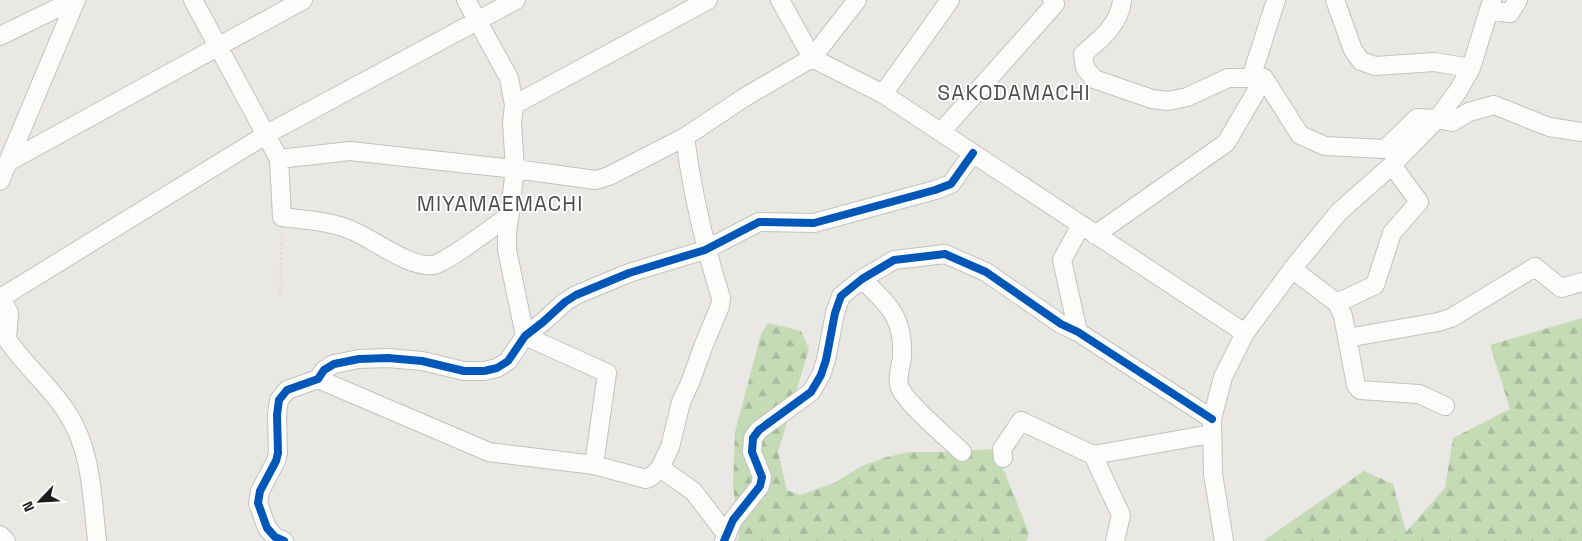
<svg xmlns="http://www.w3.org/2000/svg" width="1582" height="541" viewBox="0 0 1582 541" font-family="'Space Grotesk',sans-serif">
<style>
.forest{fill:url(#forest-firs)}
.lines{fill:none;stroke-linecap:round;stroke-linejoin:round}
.minor-casing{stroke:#c3c2c0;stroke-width:20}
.path{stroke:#ebd9d6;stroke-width:2.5;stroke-dasharray:2.5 2.5;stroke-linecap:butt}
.minor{stroke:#fcfcfb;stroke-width:18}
.cycleway-casing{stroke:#fff;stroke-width:11}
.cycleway{stroke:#0057b8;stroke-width:8}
.labels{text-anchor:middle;stroke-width:4;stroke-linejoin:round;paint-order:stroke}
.quarter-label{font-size:21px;letter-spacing:1px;fill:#4f4f4f;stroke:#fff}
</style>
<defs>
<pattern id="forest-firs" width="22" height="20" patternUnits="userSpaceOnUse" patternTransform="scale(1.25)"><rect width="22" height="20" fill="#c4dbb6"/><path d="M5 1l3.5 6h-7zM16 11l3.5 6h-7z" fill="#a8bb9c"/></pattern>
</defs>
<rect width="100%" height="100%" fill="#eae8e4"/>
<path class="forest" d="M1582,318v223h-319l101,-70 29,13 13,48 39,-44 8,-50 57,-29 -20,-64z
M768,323l33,8 8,18 -31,103 9,38 13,5 34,-12 28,-17 25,-9 23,-5h31l52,-3 12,24 24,60 -3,8h-289l2,-4 -6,-51 2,-54 26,-98z"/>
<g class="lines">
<g class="minor-casing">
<path id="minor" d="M193,0l86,159 3,58c23,3 49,4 71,14 22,9 56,37 80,34 15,-3 61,-39 77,-50
M466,0l43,78 5,27 -2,18 3,46 -8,65v16l18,86
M780,0l32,58 71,36 362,239
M1122,0c-2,24 -22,40 -39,54l2,14 9,11 58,20 16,2 19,-4 41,-19h36
M1335,0l18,50 8,11 14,5 59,-4 37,6
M1489,10l21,3 8,-13
M0,36l74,-36
M1251,78l25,-78
M1264,78l36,57 25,11 60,3 32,-31 20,1 15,3 17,-10 25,-7 55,22 33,5
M883,94l67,-94
M514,105l194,-105
M941,132l114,-128 -3,-4
M279,159l71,-8 165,18 81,11 13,-4 76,-39 60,-40 67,-39 45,-58
M8,162l295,-162
M0,181l76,-181
M1095,235l131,-92 38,-65
M1292,269l45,34 6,13 13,69 4,5 59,4 26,12
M862,279c27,27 42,37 40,79 -1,7 -5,19 -3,27 3,15 50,54 63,67
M0,296l9,17 -2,26c17,26 42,46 59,72 26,38 26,86 31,130
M2,297l265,-163 249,-134
M1337,303l38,-18 17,-52 27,-31 -27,-37
M1078,332l-16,-72 19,-35
M525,336l82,37 -13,92
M1347,338l91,-16 13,-4 84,-51 26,21 21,-6
M318,379l171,73 105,13 52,14 5,-2 9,-9 10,-21 11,-45 9,-19 13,-36 17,-41 1,-8c-17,-54 -29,-106 -36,-161
M1093,455l28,60 -6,26
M1003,458l-1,-9 19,-28 72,34 118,-21
M660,468l33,23 34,44
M0,535l6,6
M284,541l-9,-4 -8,-9 -9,-25 2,-12 16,-30 2,-8 -1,-38 2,-15 8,-10 31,-11 6,-9 10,-6 25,-5 29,-1 34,3 42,10h20l13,-3 11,-7 17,-25 18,-14 22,-20 11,-7 53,-22 76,-23 54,-28 55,1 121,-33 16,-6 22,-31
M724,541l9,-21 27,-34 2,-9 -10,-25 1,-14 6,-8 52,-38 10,-17 5,-15 9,-47 6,-17 21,-17 32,-19 51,-6 41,18 75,52 17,8 134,87
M1224,541l-11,-67 -1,-55 11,-42 22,-44 52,-70 42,-51 53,-47 45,-46 21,-28 13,-23 21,-68"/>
</g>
<path class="path" d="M280,295l2,-64"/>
<use href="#minor" class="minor"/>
<g class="cycleway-casing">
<path id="cycleway" d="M284,541l-9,-4 -8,-9 -9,-25 2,-12 16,-30 2,-8 -1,-38 2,-15 8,-10 31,-11 6,-9 10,-6 25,-5 29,-1 34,3 42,10h20l13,-3 11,-7 17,-25 18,-14 22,-20 11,-7 53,-22 76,-23 54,-28 55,1 121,-33 16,-6 22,-31
M724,541l9,-21 27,-34 2,-9 -10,-25 1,-14 6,-8 52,-38 10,-17 5,-15 9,-47 6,-17 21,-17 32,-19 51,-6 41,18 75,52 17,8 134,87"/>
</g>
<use href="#cycleway" class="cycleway"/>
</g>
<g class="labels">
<g class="quarter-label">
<text x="1014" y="100">SAKODAMACHI</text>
<text x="500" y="211">MIYAMAEMACHI</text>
</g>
</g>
<g transform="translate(40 501) rotate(245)" stroke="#ffffff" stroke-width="4" paint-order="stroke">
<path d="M0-4L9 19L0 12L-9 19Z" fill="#1c1c1c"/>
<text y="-8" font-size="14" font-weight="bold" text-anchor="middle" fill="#1c1c1c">N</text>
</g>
</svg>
